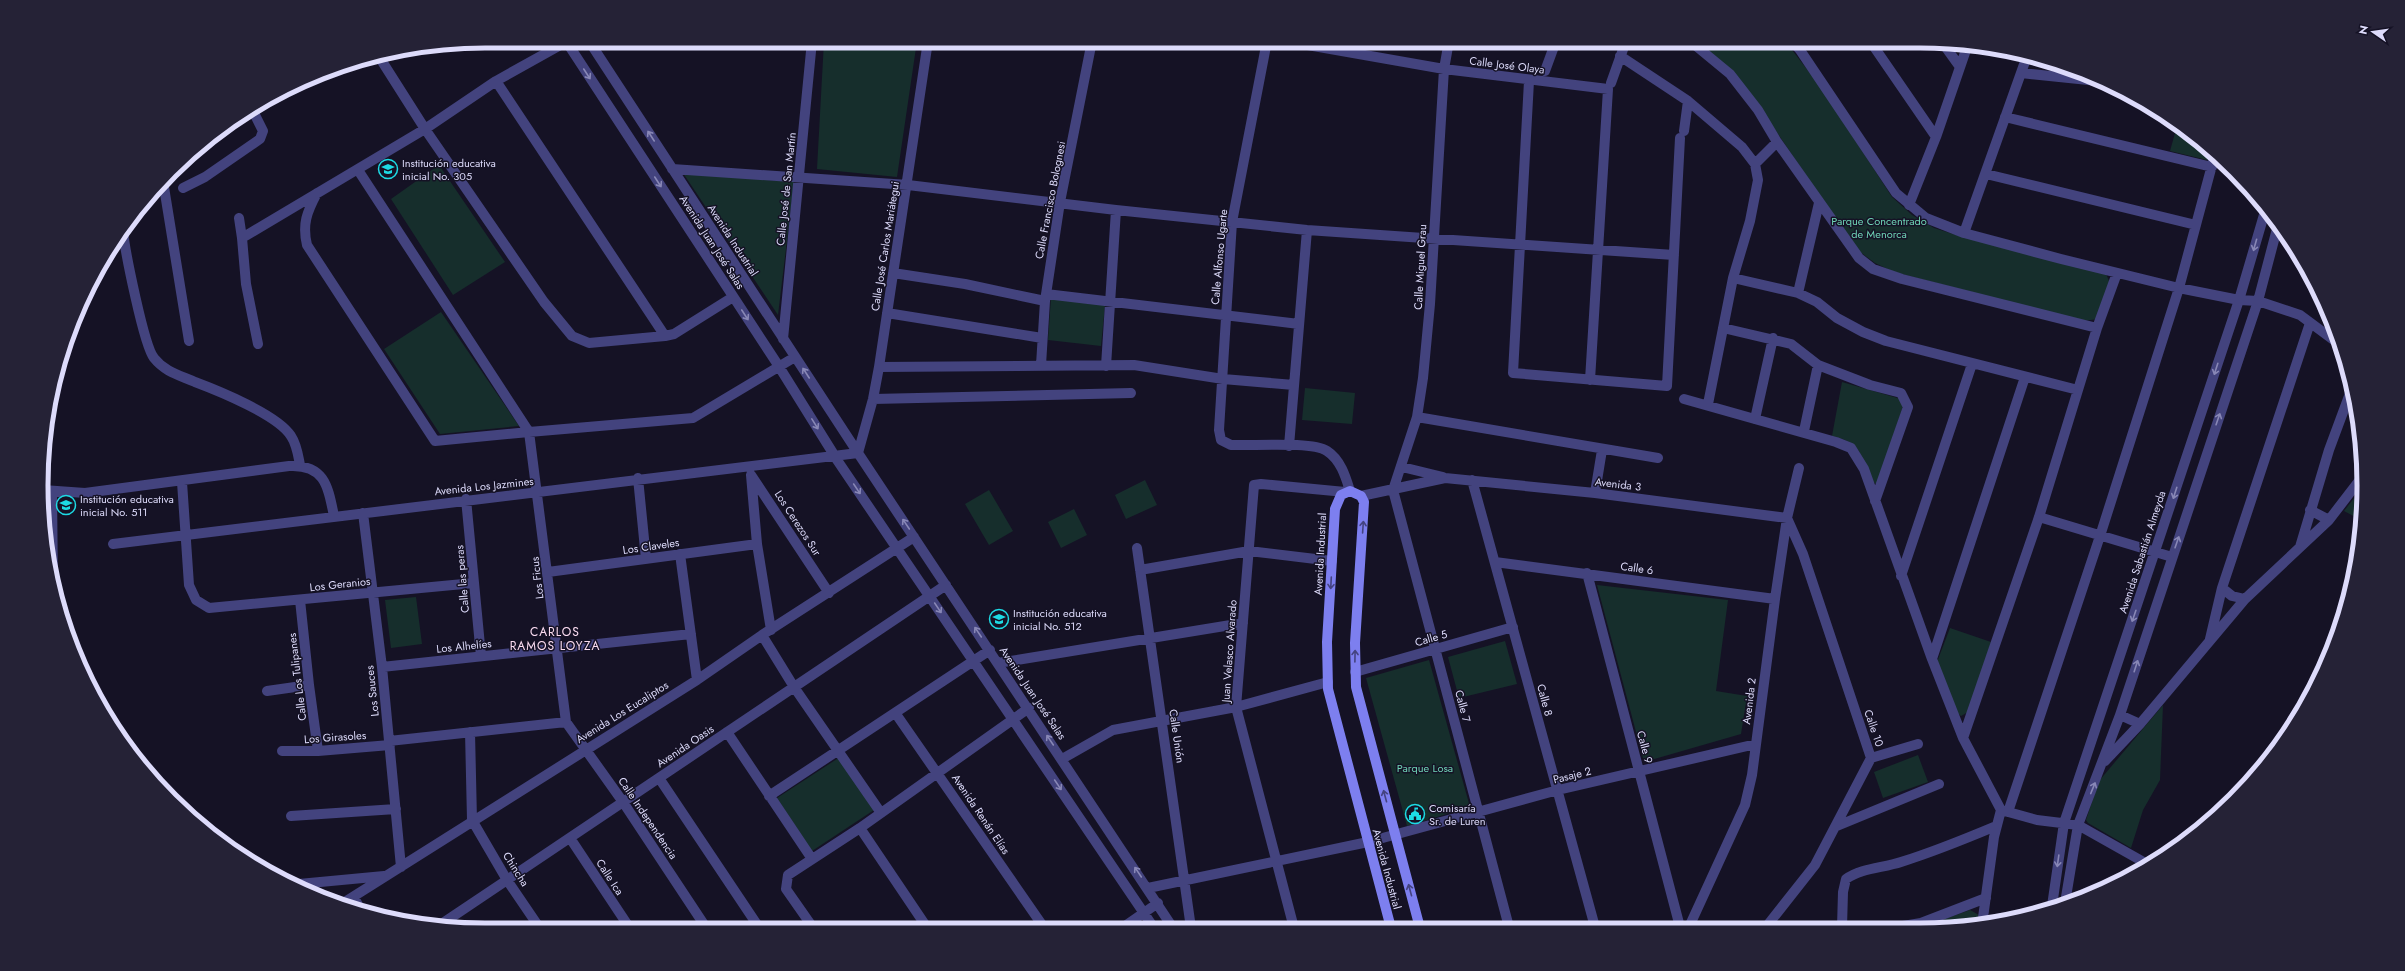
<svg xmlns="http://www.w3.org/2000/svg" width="2405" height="971" viewBox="0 0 2405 971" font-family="Jost,sans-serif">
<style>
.green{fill:#162e2c}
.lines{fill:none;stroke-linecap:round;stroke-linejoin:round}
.street{stroke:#43437e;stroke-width:10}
.secondary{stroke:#7d7fef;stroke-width:10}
.oneway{stroke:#8887b6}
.oneway2{stroke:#444380}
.labels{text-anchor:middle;stroke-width:3;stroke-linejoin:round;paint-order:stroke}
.street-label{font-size:11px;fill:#dddbfb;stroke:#151225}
.poi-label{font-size:11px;fill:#dddbfb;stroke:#151225;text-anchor:start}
.park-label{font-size:11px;fill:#6ed3b5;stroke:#151225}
.neighbourhood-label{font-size:12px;letter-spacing:1px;fill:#fbdcf1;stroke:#151225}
.rim{fill:none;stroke:#dddbfb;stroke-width:5}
</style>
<rect width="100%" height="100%" fill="#151225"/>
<path class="green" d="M824,41h93l-20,136 -80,-8z
M1698,41h87l35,45 72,111 20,18 22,13 19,6 153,40 4,9 -12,36 -15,2 -189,-49 -19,-9 -19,-14 -82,-121z
M2177,126l35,25 -1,7 -4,2 -37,-9z
M439,165l66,97 -52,33 -62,-96z
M683,173l111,9 -16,133z
M1051,298l54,7 -4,41 -53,-6z
M441,312l78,114 -79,8 -56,-85z
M1842,382l59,17 3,4 -26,80 -2,1c-23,-20 -2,-38 -44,-48z
M1305,388l50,5 -3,31 -50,-4z
M1145,480l12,25 -31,14 -11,-24z
M2362,488l-1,32 -17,-9z
M989,490l24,41 -24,14 -24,-41z
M1074,509l13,26 -26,13 -13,-26z
M1597,585l131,15 -12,91 31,5 -6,38 -97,28z
M416,597l6,47 -31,4 -6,-48z
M1950,628l41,14 -21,69 -9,5 -6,-5 -18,-49z
M1505,641l12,43 -58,14 -11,-41z
M1429,660l41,147 -63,19 -41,-148z
M2163,705l-3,75 -17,30 -12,38 -43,-25 -2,-3 13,-39z
M1918,755l10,27 -45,16 -9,-26z
M840,757l34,53 -62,41 -35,-53z
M1970,910l9,5 -2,11h-52z"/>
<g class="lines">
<path class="street" d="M566,41l212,324 58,93
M589,41l269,412 315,475
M1267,41l-35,181 -13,208 2,10 10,5c22,1 81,-4 96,6 14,9 19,27 23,40
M1285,41l159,28 164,20 -18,291
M1690,41l40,33 28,36 19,32 82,116 14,11 29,10 195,49
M1792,41l8,9 96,143 30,25 38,15 97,26 118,29 60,12 19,1 42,14 39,29
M1870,41l66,96
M1942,42l18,25
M378,55l47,74 119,173 28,34 17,7 76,-7 9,-2 59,-37
M1620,56l68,45 54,46 13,17 3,16 -8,41 -17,57 -25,126
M1545,71l11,-30
M2021,73l77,8
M496,81l169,255
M1529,81l-16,292 154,13 13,-248
M1611,83l15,-42
M2005,117l207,50
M1684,131l4,-30
M1755,164l22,-22
M672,169l236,16 208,25 191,20 367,25
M358,170l171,262 164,-14 102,-61
M1986,174l210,51
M163,181l26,160
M183,188l22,-11 55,-38 3,-8 -11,-22
M317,193c-10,19 -15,31 -10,52l128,196 94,-9 37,290 57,80 84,127
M1909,205l27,-68 32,-93
M239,218l3,20
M123,231c2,20 21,115 31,127 11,14 25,17 41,24 24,9 83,33 96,54 6,9 7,19 9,29
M1964,233l63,-177
M893,273l72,11 80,17
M1733,278l65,15 19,9 20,16 26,14 23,9 192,49
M1798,293l21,-90
M1046,294l253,30
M887,313l155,25
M1723,328l68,16 27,21 52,20 31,8 7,14 -33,94
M783,339l29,-298
M258,344l-12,-60 -4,-46 183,-109 71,-48 70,-39
M1041,365l4,-64 15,-99 32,-161
M1106,366l10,-156
M879,367l255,-2 89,14 71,6
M873,399l258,-6
M1684,399l152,43 15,6 13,21 68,190 31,79 38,72 36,10 41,5 71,40
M1417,417l241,41
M1755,419l18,-81
M1804,431l14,-66
M1289,446l18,-216
M858,453l15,-54 6,-32 49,-326
M835,457l319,471
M1402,467l41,10
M751,475l6,69 14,86
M751,475l78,118
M638,478l8,81
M1472,480l123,447
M182,482l7,103 7,15 13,8 265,-25
M43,490l42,3 204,-27c36,-2 39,21 45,50
M1393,490l24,-73 6,-39 7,-74 14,-235 5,-28
M1393,490l116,437
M52,491l1,93
M1595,493l7,-43
M1361,496l84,-18 150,15 192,25 16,36 68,204 -56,107 -49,62
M466,499l15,157
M2310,510l19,10
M363,513l19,154 19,200
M2039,517l133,40
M113,544l745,-91
M2300,547l29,-97 23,-62
M1137,548l54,380
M680,554l17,126
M1495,562l280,37
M1140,570l109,-19 83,10
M548,572l209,-28
M1587,573l93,354
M1901,576l71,-212
M2222,588l10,8 13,3
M300,600l9,85 9,66
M762,635l32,52 87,126
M2210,639l12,-51 88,-265
M1932,659l93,-282
M998,663l245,-40
M382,667l309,-33
M1355,672l158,-45
M267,691l42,-6
M896,714l149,215
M2120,715l20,9
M470,732l2,88 35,60 34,50
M727,732l85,127
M1963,738l76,-221 58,-189 20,-55
M389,741l177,-19
M282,751h36l72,-6
M1871,758l47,-14
M1062,759l51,-29 123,-23 92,-25
M2105,761l35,-37 105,-125 84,-79 33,-43
M659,778l101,151
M769,796l221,-146
M2008,812l92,-276 79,-248 36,-134
M291,816l105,-7
M1837,826l102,-42
M860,828l68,101
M570,838l61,92
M299,884l85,-8
M1148,888l220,-46 190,-52 198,-46
M354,897l7,14
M2065,903l13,-78 42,-110 138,-414 20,-76
M340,905l357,-225 65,-45 152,-98
M2052,906l12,-83 175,-523 27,-92
M1982,925l12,-88 7,-27
M1903,926l18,-3
M1920,926l1,-3 65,-25
M437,927l509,-342
M1689,927l56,-122 7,-30 23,-176 12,-81 12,-50
M1842,927l1,-35 3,-13c15,-11 37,-11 55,-17 32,-10 64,-23 95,-36
M1122,928l36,-25
M1294,928l-58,-221 18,-222 7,-1 84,8
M814,929l-28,-40 2,-14 72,-47 169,-120"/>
<path class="secondary" d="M1391,928l-63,-239 -1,-47 8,-133 6,-14 9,-4 11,5 3,6 -9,141 1,44 64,241"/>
</g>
<defs><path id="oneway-shaft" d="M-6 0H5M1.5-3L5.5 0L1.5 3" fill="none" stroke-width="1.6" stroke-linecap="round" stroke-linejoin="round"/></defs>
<g class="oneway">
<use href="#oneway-shaft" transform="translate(587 74) rotate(57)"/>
<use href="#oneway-shaft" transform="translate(651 136) rotate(-123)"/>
<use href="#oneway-shaft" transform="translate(658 182) rotate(57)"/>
<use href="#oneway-shaft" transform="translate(2255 245) rotate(106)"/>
<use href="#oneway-shaft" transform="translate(745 315) rotate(57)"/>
<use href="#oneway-shaft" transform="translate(2216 369) rotate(108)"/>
<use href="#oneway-shaft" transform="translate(806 373) rotate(-123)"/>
<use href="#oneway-shaft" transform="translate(2218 419) rotate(-71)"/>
<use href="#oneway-shaft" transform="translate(815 424) rotate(58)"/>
<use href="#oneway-shaft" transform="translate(857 489) rotate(56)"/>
<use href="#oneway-shaft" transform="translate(2175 493) rotate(108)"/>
<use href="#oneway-shaft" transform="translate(906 524) rotate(-124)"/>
<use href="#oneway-shaft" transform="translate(2177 542) rotate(-71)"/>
<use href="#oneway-shaft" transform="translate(938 608) rotate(56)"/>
<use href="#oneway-shaft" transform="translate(2134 616) rotate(109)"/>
<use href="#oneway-shaft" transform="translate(978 632) rotate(-124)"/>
<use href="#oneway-shaft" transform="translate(2136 666) rotate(-72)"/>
<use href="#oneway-shaft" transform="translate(1050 740) rotate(-124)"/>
<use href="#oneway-shaft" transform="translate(1058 785) rotate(56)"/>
<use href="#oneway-shaft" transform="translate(2093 788) rotate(-68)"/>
<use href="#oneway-shaft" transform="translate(2058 861) rotate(98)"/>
<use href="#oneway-shaft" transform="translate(1138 872) rotate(-124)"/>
</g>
<g class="oneway2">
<use href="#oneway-shaft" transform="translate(1363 527) rotate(-86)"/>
<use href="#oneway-shaft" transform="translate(1331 583) rotate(93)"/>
<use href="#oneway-shaft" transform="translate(1355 656) rotate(-89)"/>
<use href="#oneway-shaft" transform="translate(1385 796) rotate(-105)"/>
<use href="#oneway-shaft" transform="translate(1410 890) rotate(-105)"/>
</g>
<defs>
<g id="school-ring" transform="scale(1)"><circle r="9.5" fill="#151225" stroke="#1ddae4" stroke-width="1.5"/><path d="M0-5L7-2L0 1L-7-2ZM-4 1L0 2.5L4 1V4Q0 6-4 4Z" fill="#1ddae4"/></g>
<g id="civic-ring" transform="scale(1)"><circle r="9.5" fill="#151225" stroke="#1ddae4" stroke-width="1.5"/><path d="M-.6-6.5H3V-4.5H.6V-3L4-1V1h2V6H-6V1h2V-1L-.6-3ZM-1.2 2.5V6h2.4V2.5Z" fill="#1ddae4"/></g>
</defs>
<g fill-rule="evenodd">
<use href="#school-ring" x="388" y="169"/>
<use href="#school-ring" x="66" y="505"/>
<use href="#school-ring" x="999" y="619"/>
<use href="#civic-ring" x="1415" y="814"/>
</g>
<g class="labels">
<g class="street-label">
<text transform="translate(1507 65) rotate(7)" y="4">Calle José Olaya</text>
<text transform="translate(786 189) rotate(-84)" y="4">Calle José de San Martín</text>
<text transform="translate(1050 200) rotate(-79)" y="4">Calle Francisco Bolognesi</text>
<text transform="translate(733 240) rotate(57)" y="4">Avenida Industrial</text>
<text transform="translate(712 242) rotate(57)" y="4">Avenida Juan José Salas</text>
<text transform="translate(885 246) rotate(-81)" y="4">Calle José Carlos Mariátegui</text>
<text transform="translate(1219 257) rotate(-85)" y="4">Calle Alfonso Ugarte</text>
<text transform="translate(1420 267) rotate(-87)" y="4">Calle Miguel Grau</text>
<text transform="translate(1618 484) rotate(7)" y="4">Avenida 3</text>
<text transform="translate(484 486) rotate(-6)" y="4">Avenida Los Jazmines</text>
<text transform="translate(798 523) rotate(57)" y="4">Los Cerezos Sur</text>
<text transform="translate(651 546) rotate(-8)" y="4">Los Claveles</text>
<text transform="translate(2142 552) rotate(-72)" y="4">Avenida Sabastián Almeyda</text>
<text transform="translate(1320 554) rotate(-87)" y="4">Avenida Industrial</text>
<text transform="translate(1637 568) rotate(8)" y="4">Calle 6</text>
<text transform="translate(537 578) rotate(-97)" y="4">Los Ficus</text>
<text transform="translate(462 579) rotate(-95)" y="4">Calle las peras</text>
<text transform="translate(340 584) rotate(-6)" y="4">Los Geranios</text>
<text transform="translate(1431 638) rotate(-16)" y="4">Calle 5</text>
<text transform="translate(464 646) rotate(-6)" y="4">Los Alhelíes</text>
<text transform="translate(1229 651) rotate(-86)" y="4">Juan Velasco Alvarado</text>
<text transform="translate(297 677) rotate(-97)" y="4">Calle Los Tulipanes</text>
<text transform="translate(372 691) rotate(-96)" y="4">Los Sauces</text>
<text transform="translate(1033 693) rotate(56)" y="4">Avenida Juan José Salas</text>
<text transform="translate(1545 700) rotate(75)" y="4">Calle 8</text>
<text transform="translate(1749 701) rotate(-83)" y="4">Avenida 2</text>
<text transform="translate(1463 706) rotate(75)" y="4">Calle 7</text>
<text transform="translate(622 712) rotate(-32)" y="4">Avenida Los Eucaliptos</text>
<text transform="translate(1874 728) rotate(71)" y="4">Calle 10</text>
<text transform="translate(1177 736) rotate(82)" y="4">Calle Unión</text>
<text transform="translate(335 737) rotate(-4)" y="4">Los Girasoles</text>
<text transform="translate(685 746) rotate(-34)" y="4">Avenida Oasis</text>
<text transform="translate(1645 747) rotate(75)" y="4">Calle 9</text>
<text transform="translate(1572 775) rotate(-14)" y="4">Pasaje 2</text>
<text transform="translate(981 814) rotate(56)" y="4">Avenida Renán Elías</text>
<text transform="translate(648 818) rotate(56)" y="4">Calle Independencia</text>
<text transform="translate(516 869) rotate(58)" y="4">Chincha</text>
<text transform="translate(1387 869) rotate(75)" y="4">Avenida Industrial</text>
<text transform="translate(610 877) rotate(57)" y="4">Calle Ica</text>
</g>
<g class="poi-label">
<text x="402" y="167">Institución educativa<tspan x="402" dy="13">inicial No. 305</tspan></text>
<text x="80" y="503">Institución educativa<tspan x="80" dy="13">inicial No. 511</tspan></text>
<text x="1013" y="617">Institución educativa<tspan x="1013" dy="13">inicial No. 512</tspan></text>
<text x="1429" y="812">Comisaría<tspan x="1429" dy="13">Sr. de Luren</tspan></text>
</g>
<g class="park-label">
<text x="1879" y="225">Parque Concentrado<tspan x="1879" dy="13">de Menorca</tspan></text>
<text x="1425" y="772">Parque Losa</text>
</g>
<g class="neighbourhood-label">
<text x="555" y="636">CARLOS<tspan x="555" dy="14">RAMOS LOYZA</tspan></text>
</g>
</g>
<path d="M0 0H2405V971H0ZM485 48H1920A437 437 0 0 1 2357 485V486A437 437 0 0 1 1920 923H485A437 437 0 0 1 48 486V485A437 437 0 0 1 485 48Z" fill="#252236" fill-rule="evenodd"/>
<path class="rim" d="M485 48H1920A437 437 0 0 1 2357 485V486A437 437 0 0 1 1920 923H485A437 437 0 0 1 48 486V485A437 437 0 0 1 485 48Z"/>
<g transform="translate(2373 32) rotate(283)" stroke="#151225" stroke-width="3" paint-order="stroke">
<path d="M0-3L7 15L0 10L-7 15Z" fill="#dddbfb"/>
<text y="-6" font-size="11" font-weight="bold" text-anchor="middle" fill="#dddbfb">N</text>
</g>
</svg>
